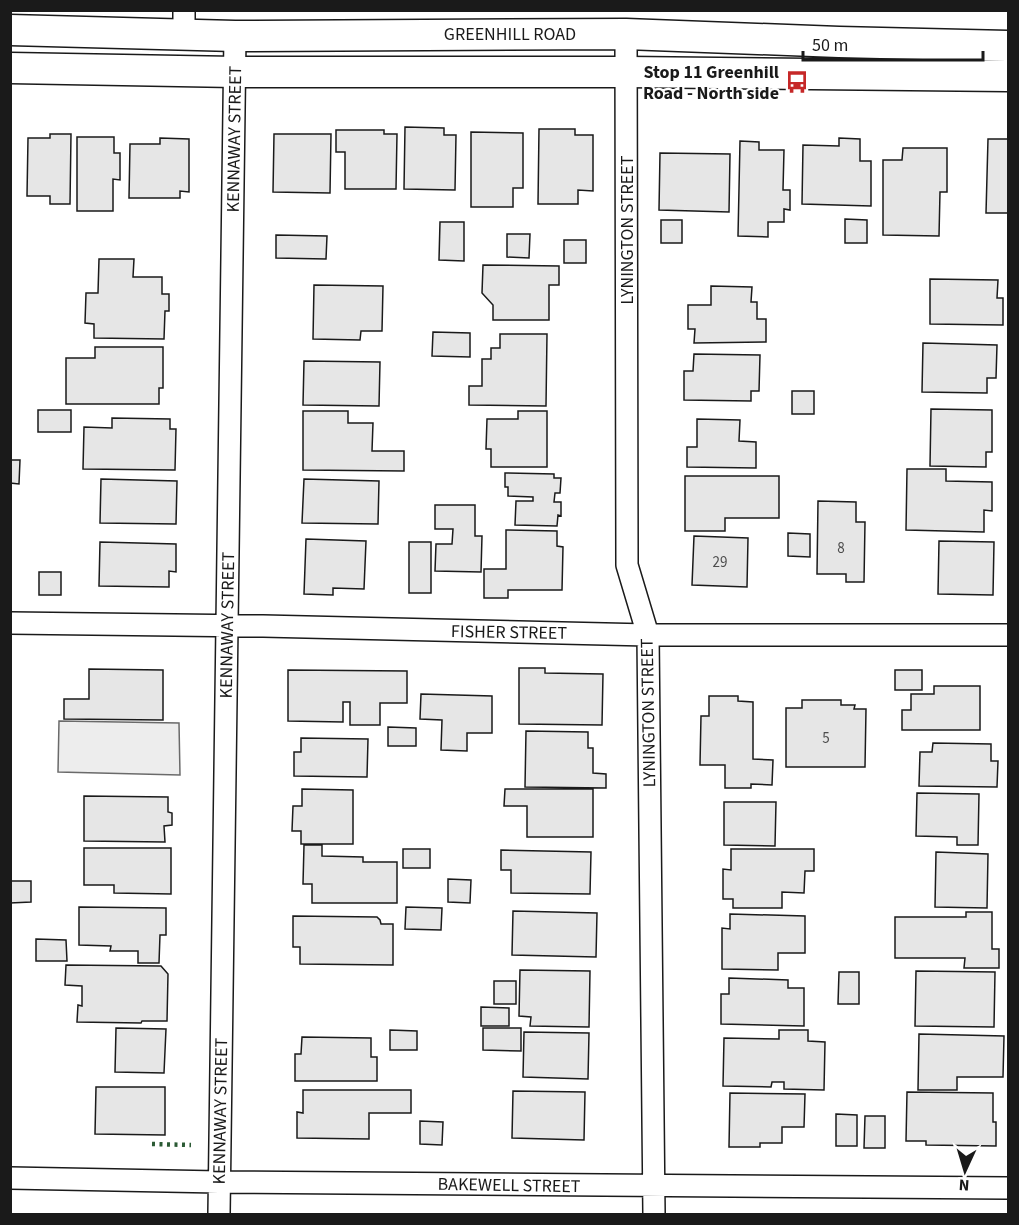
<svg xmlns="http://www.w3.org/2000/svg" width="1019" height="1225" viewBox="0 0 1019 1225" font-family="'Source Sans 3',sans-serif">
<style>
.green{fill:#ededed;stroke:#6a6a6a;stroke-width:1.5}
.building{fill:#e6e6e6;stroke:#1a1a1a;stroke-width:1.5}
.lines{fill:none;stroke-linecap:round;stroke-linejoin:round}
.minor-casing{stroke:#1a1a1a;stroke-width:24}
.secondary-casing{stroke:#1a1a1a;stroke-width:33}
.minor{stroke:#fff;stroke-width:21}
.secondary{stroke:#fff;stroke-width:30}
.hedge{stroke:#2b5a34;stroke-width:4.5;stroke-dasharray:3 4.5;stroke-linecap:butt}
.labels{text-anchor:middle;stroke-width:4.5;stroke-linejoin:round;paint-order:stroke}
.number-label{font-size:15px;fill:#4d4d4d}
.street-label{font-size:18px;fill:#1a1a1a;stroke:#fff}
.poi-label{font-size:18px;font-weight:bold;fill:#1a1a1a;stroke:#fff;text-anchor:end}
</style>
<rect width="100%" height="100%" fill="#fff"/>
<path class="green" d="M59,721l120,2 1,52 -122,-3z"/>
<path class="building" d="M405,127l39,1v7h12l-1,55 -51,-1z
M539,129h36v6h18v56l-15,-1v14h-40z
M336,130h48v4h13l-1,55h-51v-37h-9z
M471,132l52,1v55h-10v19h-42z
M50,134h21l-1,70h-20v-8h-23l1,-58h22z
M274,134h57l-1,59 -57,-1z
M77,137h37v16h6v27l-7,-1v32h-36z
M160,138l29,1v53l-9,-1v7h-51l1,-54h30z
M839,138l21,1v22h11v45l-69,-2 1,-59 36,1z
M988,139h20v74h-22z
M740,141l19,1v8h25l-1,40h7v20l-6,-1v13h-16v15l-30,-1z
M903,148h44v44h-7l-1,44 -56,-1v-75h19z
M660,153l70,1 -1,58 -70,-2z
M845,219l22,1v23h-22z
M661,220h21v23h-21z
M440,222h24v39l-25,-1z
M507,234h23l-1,24 -22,-1z
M276,235l51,1 -1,23 -50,-1z
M564,240h22v23h-22z
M99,259h35l-1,18h29v17h7v17h-4l-1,28 -70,-1v-14l-9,-1 1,-30h12z
M483,265l76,1v19h-10v35h-56v-15l-11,-12z
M930,279l68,1 -1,18h6v27l-73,-1z
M314,285l69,1 -1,45h-21l-1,9 -47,-1z
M711,286l41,1 -1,15h6v17h9v23l-72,1 1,-14h-7v-24h23z
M433,332l37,1v24l-38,-1z
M500,334h47l-1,72 -77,-1v-19h13v-27h9v-11h9z
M923,343l74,2 -1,33h-9v15l-65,-1z
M95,347h68v41h-4v16h-93v-46h29z
M694,354l66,1 -1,36h-8v10l-67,-1v-29h9z
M304,361l76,1 -1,44 -76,-1z
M792,391h22v23h-22z
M931,409l61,1v42h-6v15l-56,-1z
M38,410h33v22h-33z
M303,411h45v12h25l-1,28h32v20l-101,-1z
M518,411h29v56h-56v-18h-5l1,-30h31z
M112,418l58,1v10h6l-1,41 -92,-1 1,-42 28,1z
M697,419l43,1 -1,21 17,1v26l-69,-1v-20h10z
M10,460h10l-1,24 -9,-1z
M907,469h39v12l46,1v29l-8,-1v22l-78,-2z
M505,473l49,1v4h7l-1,15h-5l-1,9h7v14l-3,-1 -1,11 -42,-1 1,-24h17v-4l-25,-1v-9h-3z
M685,476h94v42h-54v13h-40z
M101,479l76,2 -1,43 -76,-1z
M304,479l75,2 -1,43 -76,-1z
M818,501l38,1v20h9l-1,60h-18v-8h-29z
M435,505h40v31h7l-1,36 -46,-1 1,-27h16l1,-15h-18z
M506,530l51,1v15l6,1 -1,43h-54v8h-24v-29h22z
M788,533l22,1v23l-22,-1z
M694,536l54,2 -1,49 -55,-2z
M306,539l60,2 -2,48 -31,-1v7l-29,-1z
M939,541l55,1 -1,53 -55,-1z
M100,542l76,2v28l-7,-1v16l-70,-1z
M409,542h22v51h-22z
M39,572h22v23h-22z
M519,668h26v5l58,1 -1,51 -83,-1z
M89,669l74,1v50l-99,-1v-20h25z
M288,670l119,1v32h-27v22h-30v-23h-7v20l-55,-1z
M895,670h27v20h-27z
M934,686h46v44h-78v-20h9v-16h23z
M421,694l71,2v37h-25v18l-26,-1 1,-30 -22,-1z
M709,696h29v5l15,1v57l20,1 -1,25 -21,-1v4h-26v-23h-25l1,-49h8z
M802,700h39v5h14l-1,4h12l-1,58h-79v-59h16z
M388,727l28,1v18h-28z
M526,731l62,1v16h5v25l13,1v14l-81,-1z
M301,738l67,1 -1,38 -73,-1v-24h7z
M933,743l58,1v17h7l-1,26 -78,-1 1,-34h12z
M302,789l51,1v54h-52v-13h-9l1,-25h9z
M505,789h88v48h-66v-31h-23z
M917,793l62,1 -1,51h-21v-8l-41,-1z
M84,796l84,1v15l4,1v12l-8,1 1,16 -81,-1z
M724,802h52l-1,44 -51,-1z
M304,845h18v11l41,1v5h34v41h-85v-19h-9z
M84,848h87v46l-57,-1v-8h-30z
M403,849h27v19h-27z
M731,849h83v22h-9l-1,22 -22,-1v16h-49v-9h-10v-30l8,1z
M501,850l90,2 -1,42 -79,-1v-23h-10z
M936,852l52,2 -1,54 -52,-1z
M448,879l23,1 -1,23 -22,-1z
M10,881h21v21l-21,1z
M79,907l87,1v27h-6l-1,28h-21v-12h-28l1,-5 -32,-1z
M406,907l36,1 -1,22 -36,-1z
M513,911l84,2 -1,44 -84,-2z
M966,912h26v37h7v19h-35l1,-10h-70v-41h71z
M730,914l75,2v37h-27v17l-56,-1v-41l8,1z
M293,916l84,1 3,3 1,4h12v41l-93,-1v-17h-7z
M36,939l30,1 1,21h-31z
M66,965l95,1 7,8 -1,47h-25l-1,2 -64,-1 1,-17 4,1v-20l-17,-1z
M520,970l70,1 -1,56 -59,-1 1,-9 -12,-1z
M916,971l79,1 -1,55 -79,-1z
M839,972h20v32h-21z
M729,978l59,2v8h16v38l-83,-2v-30h8z
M494,981h22v23h-22z
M481,1007l28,1v18h-28z
M116,1028l50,1 -2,44 -49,-1z
M483,1028h38v23l-38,-1z
M390,1030l27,1v19h-27z
M779,1030h29v11l17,1 -1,48 -40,-1v-7h-12l-1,5 -48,-1 1,-48 55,1z
M524,1032l65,1 -1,46 -65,-2z
M919,1034l85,2 -1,41h-46v13h-39z
M302,1037l69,1v19h6v24h-82v-27h6z
M96,1087h69v48l-70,-1z
M303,1090h108v23h-42v26l-72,-1v-26l6,1z
M513,1091l72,1 -1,48 -72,-2z
M907,1092l86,1v29h3v24l-70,-1v-4h-20z
M730,1093l75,1 -1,33h-22v16h-22v4h-31z
M836,1114l21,1v31h-21z
M865,1116h20v32h-21z
M420,1121l23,1 -1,23 -22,-1z"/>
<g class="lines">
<g class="minor-casing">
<path id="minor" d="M184,33v-23
M626,34l1,531 21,70 6,579
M10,623l253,3 385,9h360
M10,1178l209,4 789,6
M219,1214l16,-1178"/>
</g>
<g class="secondary-casing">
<path id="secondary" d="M10,30l225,6 391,-2 213,8 169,4
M10,68l225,4h392l381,4"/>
</g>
<use href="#minor" class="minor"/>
<use href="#secondary" class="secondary"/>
<path class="hedge" d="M152,1144l39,1"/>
</g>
<defs>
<g id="bus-bare" transform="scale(1.8)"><path d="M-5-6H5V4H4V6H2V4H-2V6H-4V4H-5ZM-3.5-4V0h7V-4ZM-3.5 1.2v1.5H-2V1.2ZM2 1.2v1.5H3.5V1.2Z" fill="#c62828" stroke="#fff" stroke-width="2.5" paint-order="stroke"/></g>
</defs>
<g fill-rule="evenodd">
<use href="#bus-bare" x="797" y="82"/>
</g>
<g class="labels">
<g class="number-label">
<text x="841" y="553">8</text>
<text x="720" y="567">29</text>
<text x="826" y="743">5</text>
</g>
<g class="street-label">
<text x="510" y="40">GREENHILL ROAD</text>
<text transform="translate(234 139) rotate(-89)" y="6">KENNAWAY STREET</text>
<text transform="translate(627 230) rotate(-90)" y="6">LYNINGTON STREET</text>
<text transform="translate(227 625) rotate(-89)" y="6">KENNAWAY STREET</text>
<text transform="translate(509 632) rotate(1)" y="6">FISHER STREET</text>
<text transform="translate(648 713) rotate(-91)" y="6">LYNINGTON STREET</text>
<text transform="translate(220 1111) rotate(-89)" y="6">KENNAWAY STREET</text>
<text transform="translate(509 1185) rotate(1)" y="6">BAKEWELL STREET</text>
</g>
<g class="poi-label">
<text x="779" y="78">Stop 11 Greenhill<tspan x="779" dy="21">Road - North side</tspan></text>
</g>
</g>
<rect width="1019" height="1225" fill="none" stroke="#1a1a1a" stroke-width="24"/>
<g transform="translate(965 1171) rotate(184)" stroke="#ffffff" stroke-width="4.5" paint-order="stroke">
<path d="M0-4.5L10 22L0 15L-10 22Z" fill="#1a1a1a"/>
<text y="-9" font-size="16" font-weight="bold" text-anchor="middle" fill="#1a1a1a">N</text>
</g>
<path d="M803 51v9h180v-9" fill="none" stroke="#1a1a1a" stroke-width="3"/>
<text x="812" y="51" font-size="18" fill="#1a1a1a" stroke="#ffffff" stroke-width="4.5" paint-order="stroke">50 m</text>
</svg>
